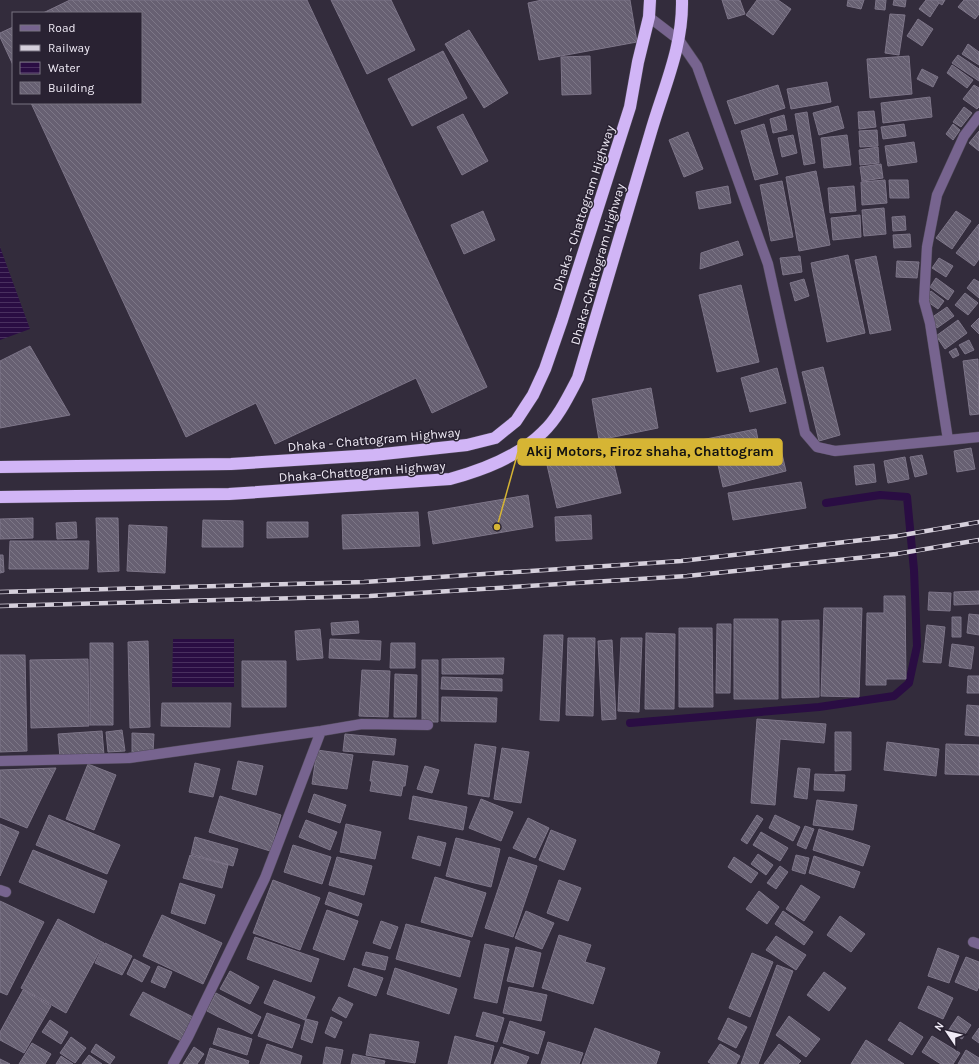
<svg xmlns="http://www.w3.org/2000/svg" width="979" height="1064" viewBox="0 0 979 1064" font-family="Karla,sans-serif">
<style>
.water{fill:url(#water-rules)}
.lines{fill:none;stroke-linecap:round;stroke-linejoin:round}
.stream{stroke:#2a0d43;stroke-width:8}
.building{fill:url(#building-back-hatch);stroke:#7d7588}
.street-casing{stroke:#514a5a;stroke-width:11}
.highway-casing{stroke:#514a5a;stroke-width:13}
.street{stroke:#77648f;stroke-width:10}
.highway{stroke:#d1b5f6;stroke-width:12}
.rail-casing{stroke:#d5cfdb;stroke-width:4.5}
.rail{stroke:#292232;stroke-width:3;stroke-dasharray:9;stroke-linecap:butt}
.labels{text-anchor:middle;stroke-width:3;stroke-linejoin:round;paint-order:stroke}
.street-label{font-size:13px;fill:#efeaf5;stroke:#292232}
.leader{fill:none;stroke:#d6b534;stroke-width:1.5}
.callout-dot{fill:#d6b534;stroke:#292232;stroke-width:1.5}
.callout{fill:#d6b534;stroke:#d6b534;stroke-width:1.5}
.callout-label{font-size:14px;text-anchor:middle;font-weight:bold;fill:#111}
</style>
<defs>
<pattern id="water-rules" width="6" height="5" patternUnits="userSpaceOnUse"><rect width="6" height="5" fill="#2a0d43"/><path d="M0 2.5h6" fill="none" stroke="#49305f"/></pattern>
<pattern id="building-back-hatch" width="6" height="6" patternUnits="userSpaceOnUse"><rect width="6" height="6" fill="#676072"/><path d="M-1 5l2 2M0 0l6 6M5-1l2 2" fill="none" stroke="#7d7787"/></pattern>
</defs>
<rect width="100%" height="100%" fill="#332c3c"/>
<path class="water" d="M0,247l30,82 -30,11z
M173,639h61v48h-62z"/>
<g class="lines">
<path class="stream" d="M630,723l189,-16 75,-11 15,-13 8,-37 -3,-76 -7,-73 -27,-2 -54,8"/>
</g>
<path class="building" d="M70,0h237l180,387 -55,26 -16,-35 -141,66 -19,-41 -70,34 -155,-334h110v-90h-98z
M331,0h60l24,50 -48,24z
M542,0h88l7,42 -98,18 -11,-57z
M722,0h18l5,14 -17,5z
M757,0h21l13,9 -18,26 -27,-20z
M848,0h16l-3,9 -14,-3z
M876,0h10l-1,10 -10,-1z
M894,0h12l-1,7 -12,-2z
M926,0h19l-3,5 -3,-2 -9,14 -11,-8z
M964,0h15v14l-4,5 -17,-12z
M890,14l15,1 -6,40 -14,-2z
M918,19l15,10 -11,17 -15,-10z
M13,27v38l-13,-28v-4z
M469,30l39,63 -24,15 -39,-64z
M968,44l11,8v13l-17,-11z
M443,51l24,47 -55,28 -24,-47z
M958,55l21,14v12l-27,-18z
M590,56l1,38 -29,1 -1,-38z
M909,56l3,38 -42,4 -3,-39z
M952,65l21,15 -6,8 -20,-15z
M922,69l16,8 -5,10 -16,-8z
M827,82l4,20 -40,7 -4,-20z
M778,85l7,23 -50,16 -8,-23z
M974,85l5,3v19l-2,2 -14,-10z
M930,97l2,20 -49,6 -2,-20z
M838,106l6,22 -25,7 -6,-22z
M964,107l8,6 -11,14 -8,-5z
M874,111l2,16 -17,2 -1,-17z
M807,112l8,51 -11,2 -9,-51z
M463,114l25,47 -26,14 -25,-48z
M784,115l3,15 -14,3 -3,-14z
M764,124l14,50 -23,6 -14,-49z
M904,124l2,12 -23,3 -2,-12z
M953,124l7,6 -7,10 -7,-6z
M877,130l1,16 -18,1 -1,-16z
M979,131v20l-10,-8z
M688,132l15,37 -19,8 -15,-37z
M793,135l4,18 -15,4 -4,-19z
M847,135l4,30 -27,3 -3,-30z
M914,142l3,20 -29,4 -3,-20z
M878,147l1,16 -19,2 -1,-15z
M881,164l2,14 -21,3 -2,-14z
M816,171l14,74 -31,6 -13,-74z
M885,180l2,23 -25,2 -1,-23z
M889,180h19l1,18h-19z
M782,181l11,56 -22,4 -11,-56z
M728,186l3,17 -32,6 -3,-17z
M854,186l2,25 -26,2 -2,-25z
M884,208l2,26 -22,2 -2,-26z
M483,211l12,29 -31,14 -13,-29z
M956,211l15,10 -19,28 -16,-11z
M860,215l1,22 -28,3 -2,-22z
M905,216l1,14 -13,1 -1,-14z
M979,224v35l-5,7 -18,-13z
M910,234l1,13 -17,1 -1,-13z
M738,241l5,14 -43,14 1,-16z
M848,255l17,78 -38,9 -16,-79z
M800,256l2,16 -19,3 -3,-17z
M876,256l15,74 -21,4 -15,-74z
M939,258l14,8 -7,11 -14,-9z
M897,261l22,1 -2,16 -21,-1z
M936,278l18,13 -6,9 -18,-13z
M804,279l5,17 -14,5 -5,-18z
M974,279l5,3v16l-12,-10z
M741,285l18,77 -42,10 -18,-77z
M931,291l13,10 -6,8 -13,-9z
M965,293l13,10 -10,12 -13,-10z
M947,307l7,9 -17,12 -6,-10z
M979,318v16l-8,-8z
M958,320l9,13 -22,16 -9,-13z
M969,340l5,10 -9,4 -6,-9z
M30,346l40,69 -70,13v-67z
M956,348l3,7 -6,3 -4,-6z
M978,359l1,55 -9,1 -7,-54z
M823,367l17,68 -21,6 -17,-69z
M777,368l9,35 -36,9 -9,-34z
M651,388l7,40 -59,12 -7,-41z
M756,429l2,11 -55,11 -2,-11z
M779,441l7,30 -63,16 -7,-31z
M971,448l4,21 -18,3 -3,-21z
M610,449l11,44 -64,15 -10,-43z
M922,455l5,19 -12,3 -5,-20z
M905,457l4,22 -21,4 -4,-22z
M874,464l2,18 -20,3 -2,-19z
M801,482l5,26 -73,12 -5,-27z
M528,495l5,32 -100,17 -5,-32z
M418,512l2,34 -77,3 -1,-34z
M591,515l1,24 -36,2 -1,-24z
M33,518v20l-33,1v-20z
M96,518h22l1,53 -21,1z
M203,520l40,1v26h-41z
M76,522l1,16 -20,1 -1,-16z
M267,522h41v15l-41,1z
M129,525l38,2 -2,46 -38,-2z
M10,541h79l-1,28h-79z
M0,555h3l1,17 -4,1z
M979,591v13l-25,1v-13z
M929,592l22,1 -1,18 -22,-1z
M884,596h21l1,83h-20v6h-20l1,-72h17z
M824,608h38l-3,89 -38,-1z
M969,614l10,1v20l-12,-2z
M952,617h9v20h-9z
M734,619h44v80h-44z
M819,620v77l-37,1v-77z
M358,621l1,12 -27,2 -1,-12z
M717,624h14l-1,69h-14z
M927,625l18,2 -4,36 -18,-1z
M679,628h33l1,79h-34z
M320,629l3,29 -26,2 -2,-29z
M646,633l29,1 -1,75h-29z
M544,635h19l-4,86 -19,-1z
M568,638h27l-2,78 -27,-1z
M621,638h21l-3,74 -21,-1z
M330,639l51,2 -1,19 -51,-2z
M612,640l4,79 -14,1 -4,-79z
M148,641l2,86 -20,1 -2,-86z
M90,643h23v82h-23z
M391,643h24v25h-25z
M952,644l22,3 -3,22 -22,-3z
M0,655h25l2,96 -27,1z
M504,658l-1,16h-61v-15z
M88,659l1,67 -58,2 -1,-68z
M422,660h16v62h-16z
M242,661h44v46h-44z
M362,670l28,1 -2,46 -29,-1z
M395,674l22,1 -1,42h-22z
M968,676h11v17h-12z
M442,677l60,2v12l-61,-2z
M442,697l55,1 -1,24 -55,-1z
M162,703h69l-1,24 -69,-1z
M967,705l12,1v30l-14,-1z
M757,719l69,5 -2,19 -44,-4 -5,66 -24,-2z
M122,730l3,21 -17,1 -2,-20z
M102,731l2,24 -44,3 -2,-24z
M835,732h16v38l-16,1z
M132,733l22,1 -1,19h-21z
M345,734l51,5 -2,16 -51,-4z
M887,742l52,7 -3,27 -52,-6z
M475,744l21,3 -7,50 -21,-3z
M946,744l33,1v30l-34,-1z
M502,748l27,4 -8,51 -27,-4z
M317,750l36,5 -6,34 -35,-5z
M238,761l25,5 -7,29 -24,-6z
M373,761l35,5 -3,20h-2l-2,10 -31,-5 2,-10h-2z
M195,763l25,6 -7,28 -24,-5z
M88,764l28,11 -22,55 -28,-11z
M425,766l14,4 -7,23 -15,-4z
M56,768l-29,60 -27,-11v-47z
M798,768l12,1 -3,30 -13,-2z
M815,774l30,1 -1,16 -30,-1z
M314,794l32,11 -6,18 -32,-11z
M220,796l61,19 -11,36 -61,-19z
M413,796l54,11 -4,23 -54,-11z
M481,799l32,13 -12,29 -32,-13z
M817,800l40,5 -4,25 -40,-5z
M49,815l71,30 -13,29 -71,-29z
M757,815l6,4 -16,25 -6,-4z
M775,815l25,12 -7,14 -24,-13z
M528,818l21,10 -14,30 -22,-10z
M306,820l31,12 -7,18 -31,-13z
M0,824l19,8 -19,44z
M346,824l35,8 -6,27 -35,-7z
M805,826l9,3 -8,20 -9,-4z
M819,829l51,17 -7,20 -50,-16z
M551,830l25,10 -12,30 -25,-10z
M761,832l27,16 -8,13 -27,-16z
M418,836l28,7 -6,23 -28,-8z
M195,837l43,12 -5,17 -42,-12z
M456,838l44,11 -9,38 -45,-11z
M293,845l38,12 -9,27 -38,-12z
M33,850l74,31 -13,32 -75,-31z
M758,854l15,11 -7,10 -15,-11z
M190,855l38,10 -6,23 -39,-10z
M796,855l13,3 -4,16 -13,-4z
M814,856l46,16 -6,16 -45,-15z
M337,857l35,9 -8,29 -35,-10z
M509,857l28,9 -24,71 -28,-9z
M734,857l24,16 -7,10 -23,-16z
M780,866l8,6 -12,17 -9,-6z
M435,877l51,16 -14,44 -51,-15z
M273,880l47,18 -20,52 -47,-17z
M559,880l22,8 -13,33 -21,-8z
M180,883l35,12 -10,29 -34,-11z
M801,885l19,12 -16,24 -18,-12z
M759,891l20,16 -12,17 -21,-15z
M329,892l33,12 -4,12 -33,-12z
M0,901l44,21 -37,73 -7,-3z
M327,910l31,11 -14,39 -31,-11z
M526,911l28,12 -12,26 -27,-11z
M783,911l30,21 -9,13 -29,-21z
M162,915l60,28 -19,41 -60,-28z
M840,916l25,18 -14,18 -24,-17z
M58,919l46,24 -38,70 -45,-25z
M381,921l17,6 -8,22 -17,-6z
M406,924l64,17 -10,36 -64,-18z
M559,935l32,10 -6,17 20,6 -12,36 -51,-16z
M776,936l30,19 -10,15 -30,-20z
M255,937l64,22 -8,23 -64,-23z
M105,943l27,13 -10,19 -27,-12z
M485,944l24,5 -12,54 -23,-5z
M516,947l25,6 -8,34 -26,-6z
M938,948l21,8 -10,27 -21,-7z
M366,952l22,5 -3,13 -23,-5z
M752,953l21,9 -23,55 -21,-9z
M966,957l13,5v24l-2,5 -22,-9z
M134,959l16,8 -8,15 -15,-8z
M777,965l16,6 -35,93h-17z
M158,966l14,6 -7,16 -14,-6z
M354,968l29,10 -7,18 -28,-10z
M395,968l62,21 -8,25 -62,-20z
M230,971l29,16 -9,17 -30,-15z
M824,972l22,16 -17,23 -22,-16z
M274,980l41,17 -10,23 -41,-17z
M928,986l25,12 -10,21 -25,-11z
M509,987l38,8 -6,26 -38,-8z
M23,990l28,16 -27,47 -24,-13v-8z
M143,992l50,25 -12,24 -51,-26z
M216,993l45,24 -9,17 -45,-23z
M339,997l14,7 -7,14 -14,-8z
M483,1012l21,6 -7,24 -21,-6z
M267,1013l33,12 -8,23 -34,-12z
M789,1016l31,23 -14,18 -30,-22z
M958,1016l13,9 -9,14 -14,-8z
M331,1017l11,5 -7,16 -10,-5z
M728,1018l19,9 -11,21 -18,-9z
M306,1019l12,3 -6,21 -11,-4z
M50,1020l18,12 -7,12 -19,-12z
M510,1021l35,11 -7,22 -35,-11z
M900,1022l23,15 -11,18 -24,-15z
M218,1028l34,11 -5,16 -34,-11z
M595,1028l65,24 -4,12h-74z
M979,1028v15l-7,-5z
M370,1034l49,8 -4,21 -49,-8z
M455,1036l39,10 -4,18h-42z
M932,1036l28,17 -7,11h-12l-19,-12z
M71,1037l15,11 -11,15 -15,-10z
M866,1040l38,24h-53z
M548,1042l35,11 -4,11h-38z
M32,1043l19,11 -6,10h-26z
M96,1044l19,13 -5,7 -19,-12z
M267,1044l35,12 -2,8h-40z
M720,1044l20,12 -4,8h-24l-4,-2z
M779,1044l22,17 -3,3h-34z
M194,1047l10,7 -7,10h-14z
M326,1047l17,3 -3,14h-17z
M501,1047l28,10 -3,7h-32z
M210,1048l39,13 -1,3h-43z
M966,1050l13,8v6h-21z
M353,1054l32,7 -1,3h-33z
M89,1055l13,9h-20z
M61,1056l12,8h-17z
M0,1059l10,5h-10z"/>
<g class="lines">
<g class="street-casing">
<path id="street" d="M649,17l30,23 18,26 71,198 37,169 12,14 18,4 144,-14
M948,440l-18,-117 -6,-22 3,-54 10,-52 27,-59 15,-20
M0,761l129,-3 192,-27 41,-7 66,1
M0,890l6,2
M973,942l6,2
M173,1064l15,-27 77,-159 56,-147"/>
</g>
<g class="highway-casing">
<path id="highway" d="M0,467l231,-3 143,-9 93,-10 28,-7 21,-17 17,-26 12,-26 17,-49 68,-213 8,-45 11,-45 1,-17
M0,497l229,-3 221,-15c33,-9 68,-22 93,-47 15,-14 25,-35 35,-54 24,-81 48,-162 72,-243 13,-46 33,-87 32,-135"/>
</g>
<use href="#street" class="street"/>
<use href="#highway" class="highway"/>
<g class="rail-casing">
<path id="rail" d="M0,592l364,-10 317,-21 216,-25 82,-14
M0,606l370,-10 317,-20 209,-22 83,-14"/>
</g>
<use href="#rail" class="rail"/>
</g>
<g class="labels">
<g class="street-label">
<text transform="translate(583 208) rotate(-72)" y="5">Dhaka - Chattogram Highway</text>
<text transform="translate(597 264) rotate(-74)" y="5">Dhaka-Chattogram Highway</text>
<text transform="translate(374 439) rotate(-5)" y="5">Dhaka - Chattogram Highway</text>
<text transform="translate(362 471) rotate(-4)" y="5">Dhaka-Chattogram Highway</text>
</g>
</g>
<path class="leader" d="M497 527L518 452"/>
<circle class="callout-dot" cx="497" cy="527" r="4"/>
<rect class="callout" x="518" y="439" width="264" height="26" rx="4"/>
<g class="callout-label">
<text x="650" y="456">Akij Motors, Firoz shaha, Chattogram</text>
</g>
<rect x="12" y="12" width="130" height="92" fill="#292232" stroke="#787280"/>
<rect x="20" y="25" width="20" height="6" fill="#77648f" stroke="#787280"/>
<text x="48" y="32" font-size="12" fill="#efeaf5">Road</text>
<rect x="20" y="45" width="20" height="6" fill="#d5cfdb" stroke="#787280"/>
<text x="48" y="52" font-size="12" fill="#efeaf5">Railway</text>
<rect x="20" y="62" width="20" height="12" fill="url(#water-rules)" stroke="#787280"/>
<text x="48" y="72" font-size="12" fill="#efeaf5">Water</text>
<rect x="20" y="82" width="20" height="12" fill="url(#building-back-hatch)" stroke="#787280"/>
<text x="48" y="92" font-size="12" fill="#efeaf5">Building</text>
<g transform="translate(947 1032) rotate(305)" stroke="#292232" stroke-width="3" paint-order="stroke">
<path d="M0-3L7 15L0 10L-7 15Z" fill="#efeaf5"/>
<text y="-6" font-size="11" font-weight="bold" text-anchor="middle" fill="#efeaf5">N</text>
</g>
</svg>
